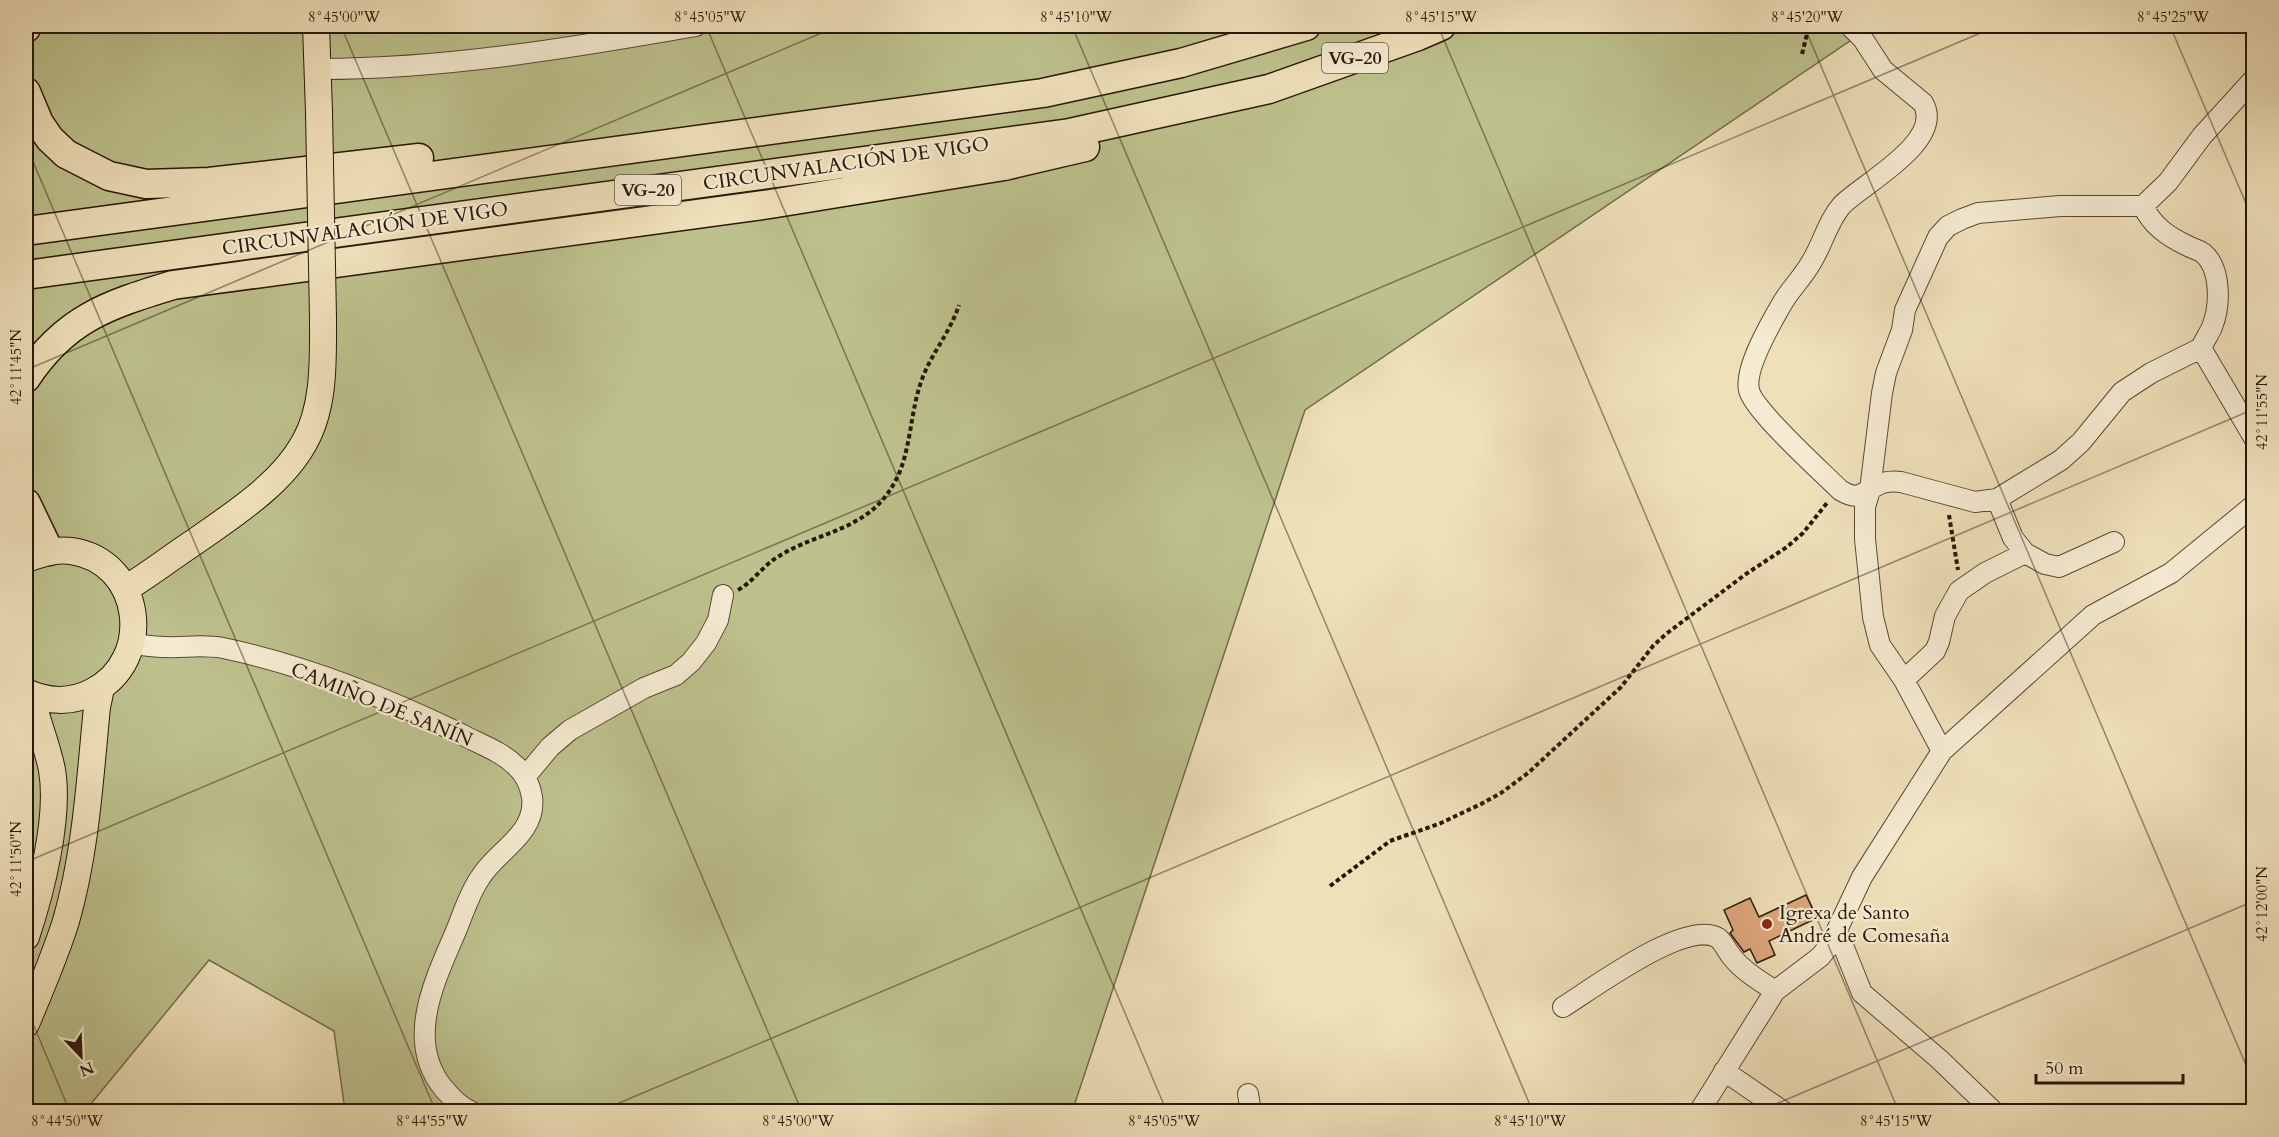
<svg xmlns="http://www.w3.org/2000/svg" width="2279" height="1137" viewBox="0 0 2279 1137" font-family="Cardo,serif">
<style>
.green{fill:#bdc18d;stroke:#726c4a;stroke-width:1.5}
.building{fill:#dea77d;stroke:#281708;stroke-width:1.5}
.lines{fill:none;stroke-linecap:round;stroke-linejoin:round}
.minor-casing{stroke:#5a4934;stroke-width:22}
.major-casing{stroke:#281708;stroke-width:28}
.highway-casing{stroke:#281708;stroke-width:31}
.path{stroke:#281708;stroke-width:4;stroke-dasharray:4.5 3;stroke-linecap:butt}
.minor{stroke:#f5ebd2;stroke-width:20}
.major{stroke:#efe0ba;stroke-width:26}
.highway{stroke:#efe0ba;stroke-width:28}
.major-bridge-casing{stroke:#281708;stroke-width:28;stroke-linecap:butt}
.major-bridge{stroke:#efe0ba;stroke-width:26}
.ticks{fill:none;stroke:#281708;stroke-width:1.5;stroke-opacity:0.45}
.poi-dot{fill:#8f2418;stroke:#f5ebd2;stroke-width:2}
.labels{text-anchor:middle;stroke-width:4.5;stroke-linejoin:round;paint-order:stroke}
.shield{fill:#f5ebd2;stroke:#665745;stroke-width:1.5}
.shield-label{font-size:18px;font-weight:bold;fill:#281708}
.street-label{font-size:20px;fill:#281708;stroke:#f5ebd2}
.poi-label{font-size:20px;fill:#281708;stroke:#f5ebd2;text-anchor:start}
.neatline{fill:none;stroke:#281708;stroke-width:2}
.ticks-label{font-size:15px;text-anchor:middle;fill:#281708}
</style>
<rect width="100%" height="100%" fill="#efe0ba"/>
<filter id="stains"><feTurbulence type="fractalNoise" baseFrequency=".00333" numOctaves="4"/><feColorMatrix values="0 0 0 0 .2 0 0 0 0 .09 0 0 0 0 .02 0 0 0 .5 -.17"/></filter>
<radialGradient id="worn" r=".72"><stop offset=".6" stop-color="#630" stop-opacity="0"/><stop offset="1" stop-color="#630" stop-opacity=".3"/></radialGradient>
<path class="green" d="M26,26h1846l-567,384 -233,702 -727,-1 -11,-80 -125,-71 -124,151h-59z"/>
<path class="building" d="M1806,895l11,23 -48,23 6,14 -18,8 -7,-14 -6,3 -14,-19 3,-3 -9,-20 26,-12 9,19z"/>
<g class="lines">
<g class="minor-casing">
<path id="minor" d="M1850,26l13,13 20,31 40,33c22,38 -59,80 -81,102 -14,16 -19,38 -30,56 -8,15 -20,26 -29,41 -11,19 -39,66 -34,88 4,20 73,82 91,100 18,11 20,4 36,-4 8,-5 16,-5 25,-4l74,20 22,-3 64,-39 20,-18 41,-50 29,-19 50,-25
M318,69c126,0 253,-21 378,-43
M2143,206c9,19 24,30 43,39 5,3 13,5 17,8 19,16 17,54 9,74 -3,7 -8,14 -11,21l53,90
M2143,206l25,-24 34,-46 52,-57
M1997,499l16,39 12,15 20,11 14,3 55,-25
M132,644c11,1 22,3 32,3 20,1 38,-3 59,1 81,17 164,50 238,86 18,10 40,17 55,32 9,8 14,19 16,31 5,37 -36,54 -52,81 -11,16 -17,36 -24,53 -21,49 -52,110 -12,158 8,9 16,18 28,23
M1904,680l31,-29 4,-9 6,-26 14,-25 26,-18 40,-20
M1942,751l-38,-71 -24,-35 -7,-28 -8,-78v-32l5,-17 12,-97 4,-20 16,-43 3,-20 33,-73 10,-11 14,-7 16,-6 82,-7h83
M525,777l25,-30 20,-17 74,-42 32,-13 15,-13 15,-19 12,-23 5,-25
M1838,933l24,60 77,66 55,53
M1563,1007c29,-18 124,-89 155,-69 6,5 9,13 14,19 11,14 28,24 43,34
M1724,1071l60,41
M1248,1094l3,18
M1699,1112l76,-121 45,-34 10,-12 32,-68 80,-126 151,-136 78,-42 83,-68"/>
</g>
<g class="major-casing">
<path id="major" d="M316,26l3,86
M26,559c15,-5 28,-10 45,-8 72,10 85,109 21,141 -21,11 -45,10 -66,0
M125,589c24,-14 45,-31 68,-46 38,-27 88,-58 111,-100 21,-36 19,-84 19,-125
M26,937c15,-45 34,-120 26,-167 -5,-26 -16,-50 -21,-75
M26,1024c14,-33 29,-68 40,-103 20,-69 24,-143 31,-214l4,-19"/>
</g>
<g class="highway-casing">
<path id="highway" d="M26,28v-2
M26,92l13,31 11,16 16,15 43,22 37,8 63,-2 210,-24
M26,231l1017,-138 138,-30 125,-37
M26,275l1044,-142 199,-44 149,-53 23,-10
M26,378c39,-59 81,-73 147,-93l597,-81 234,-38 81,-19
M26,503l23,48"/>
</g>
<path class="path" d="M1802,54l7,-28
M1949,515l9,55
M738,590c13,-7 23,-21 35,-30 46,-32 101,-26 127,-89 11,-28 11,-60 21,-89 9,-27 29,-49 38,-77
M1330,886l60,-45 51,-18 40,-19 20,-11 27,-20 93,-86 32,-41 13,-12 80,-60 41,-27 16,-14 24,-30"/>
<use href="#minor" class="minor"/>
<use href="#major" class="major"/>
<use href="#highway" class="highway"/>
<g class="major-bridge-casing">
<path id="major-bridge" d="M319,112l4,206"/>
</g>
<use href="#major-bridge" class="major-bridge"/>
</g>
<path class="ticks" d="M341,26l461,1086M706,26l461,1086M1072,26l461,1086M1438,26l461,1086M1804,26l450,1058M2170,26l84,196M26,145l410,967M26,370l812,-344M26,862l1971,-836M26,1007l44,105M598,1112l1656,-703M1757,1112l497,-211"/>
<circle class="poi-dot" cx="1767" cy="924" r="6"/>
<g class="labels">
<g class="shield">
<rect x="1322" y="43" width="66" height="30" rx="4.5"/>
<rect x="615" y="175" width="66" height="30" rx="4.5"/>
</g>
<g class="shield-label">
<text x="1355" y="64">VG-20</text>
<text x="648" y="196">VG-20</text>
</g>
<g class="street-label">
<text transform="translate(846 163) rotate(-8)" y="7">CIRCUNVALACIÓN DE VIGO</text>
<text transform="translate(365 228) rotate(-8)" y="7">CIRCUNVALACIÓN DE VIGO</text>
<text transform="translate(382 704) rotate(22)" y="7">CAMIÑO DE SANÍN</text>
</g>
<g class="poi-label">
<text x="1779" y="919">Igrexa de Santo<tspan x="1779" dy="23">André de Comesaña</tspan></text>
</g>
</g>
<rect width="2279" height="1137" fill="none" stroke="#efe0ba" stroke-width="66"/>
<g transform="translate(81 1056) rotate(157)" stroke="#f5ebd2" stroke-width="4.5" paint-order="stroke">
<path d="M0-4.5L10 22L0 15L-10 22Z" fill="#281708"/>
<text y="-9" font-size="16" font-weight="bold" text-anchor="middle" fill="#281708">N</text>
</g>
<path d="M2036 1074v9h147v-9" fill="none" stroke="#281708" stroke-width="3"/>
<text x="2045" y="1074" font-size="18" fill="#281708" stroke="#f5ebd2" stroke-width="4.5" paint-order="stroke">50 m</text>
<rect x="33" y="33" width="2213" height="1071" class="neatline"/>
<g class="ticks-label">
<text x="344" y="22">8°45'00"W</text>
<text x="710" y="22">8°45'05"W</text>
<text x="1076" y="22">8°45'10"W</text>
<text x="1441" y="22">8°45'15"W</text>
<text x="1807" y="22">8°45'20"W</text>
<text x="2173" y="22">8°45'25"W</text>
<text transform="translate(16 367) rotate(-90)" y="5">42°11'45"N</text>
<text transform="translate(2262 412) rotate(-90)" y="5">42°11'55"N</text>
<text transform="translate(16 859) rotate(-90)" y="5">42°11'50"N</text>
<text transform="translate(2262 904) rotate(-90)" y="5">42°12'00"N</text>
<text x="67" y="1126">8°44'50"W</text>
<text x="432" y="1126">8°44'55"W</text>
<text x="798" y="1126">8°45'00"W</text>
<text x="1164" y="1126">8°45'05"W</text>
<text x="1530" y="1126">8°45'10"W</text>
<text x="1896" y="1126">8°45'15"W</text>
</g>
<rect width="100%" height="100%" filter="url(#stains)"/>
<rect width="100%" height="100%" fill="url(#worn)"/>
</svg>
